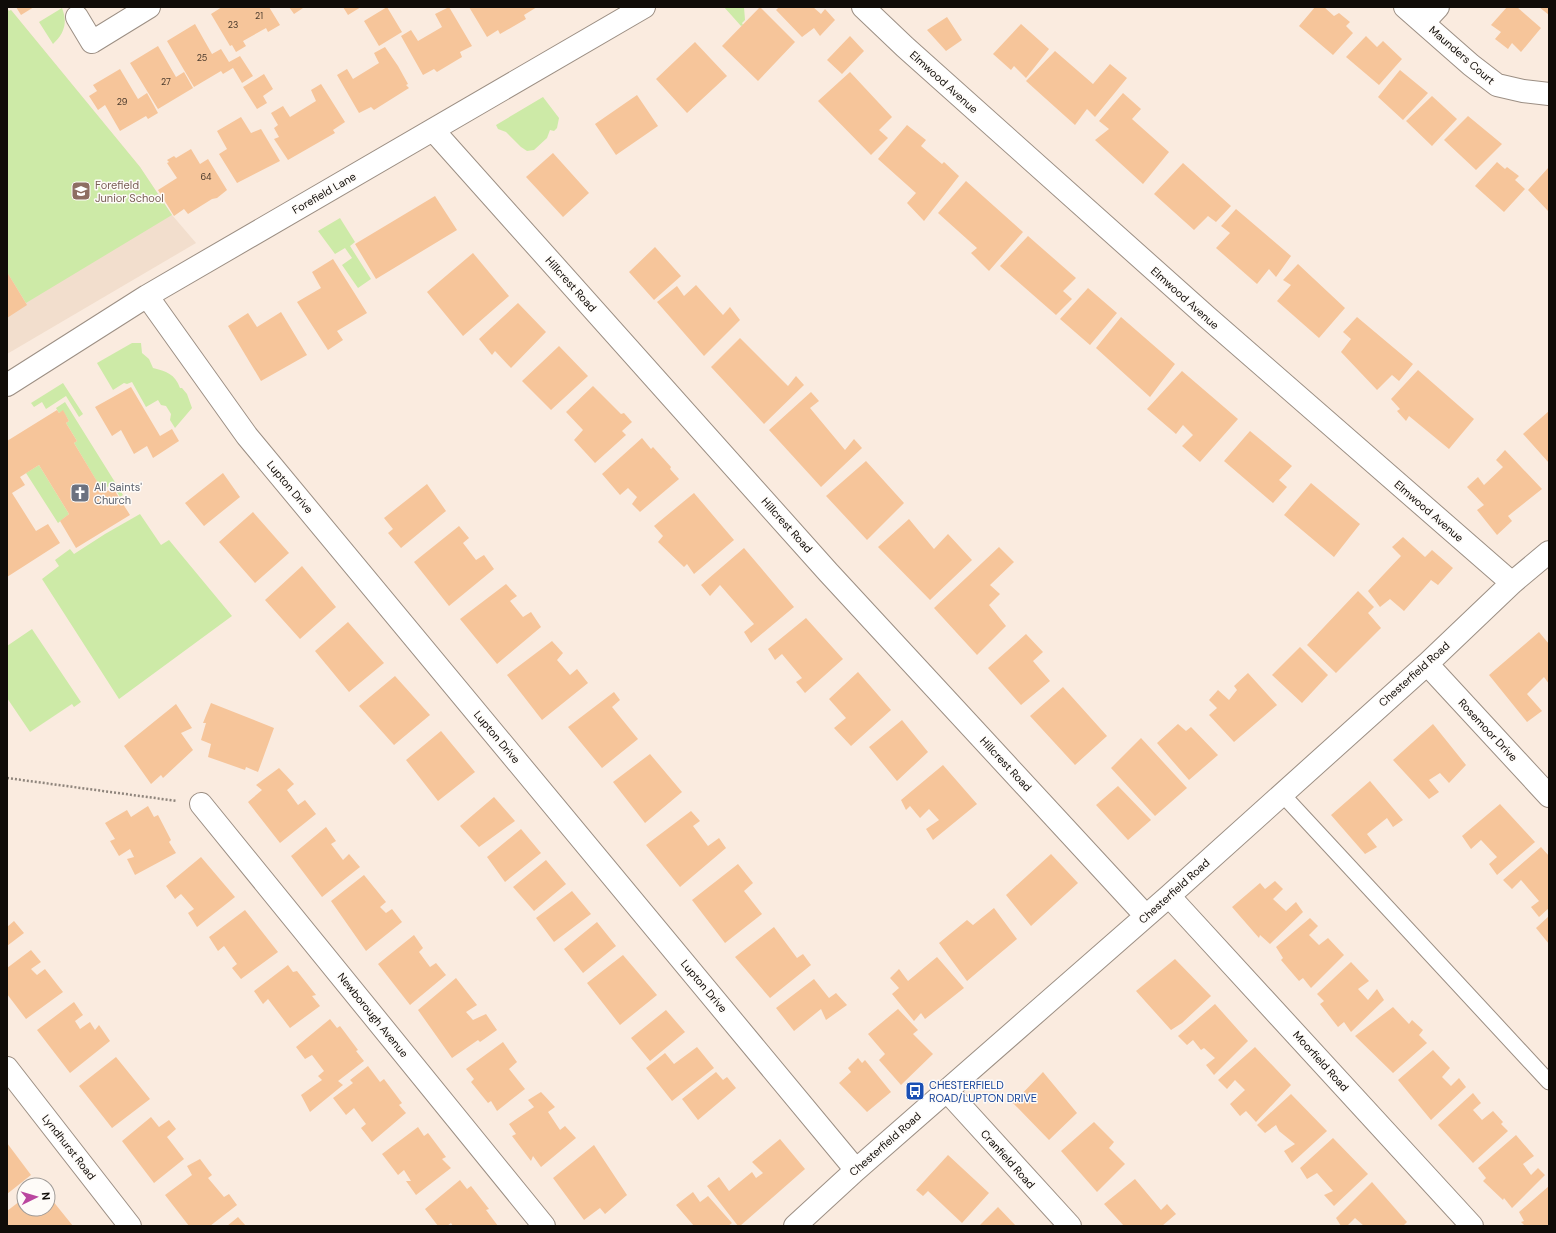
<svg xmlns="http://www.w3.org/2000/svg" width="1556" height="1233" viewBox="0 0 1556 1233" font-family="'DM Sans',sans-serif">
<style>
.built{fill:#f2decd}
.green{fill:#cdeaa7}
.building{fill:#f6c59a}
.lines{fill:none;stroke-linecap:round;stroke-linejoin:round}
.service-casing{stroke:#9c8f84;stroke-width:17}
.minor-casing{stroke:#9c8f84;stroke-width:24}
.path{stroke:#8f857c;stroke-width:2.5;stroke-dasharray:2 2;stroke-linecap:butt}
.service{stroke:#fff;stroke-width:15}
.minor{stroke:#fff;stroke-width:22}
.labels{text-anchor:middle;stroke-width:3;stroke-linejoin:round;paint-order:stroke}
.number-label{font-size:9px;fill:#4a3a2c}
.street-label{font-size:11px;fill:#100c08;stroke:#fefbf8}
.education-label{font-size:11px;fill:#785e54;stroke:#fefbf8;text-anchor:start}
.worship-label{font-size:11px;fill:#5b616d;stroke:#fefbf8;text-anchor:start}
.transit-label{font-size:11px;fill:#164399;stroke:#fefbf8;text-anchor:start}
</style>
<rect width="100%" height="100%" fill="#faebdf"/>
<path class="built" d="M11,10l129,157 32,48 24,28 -189,111v-342z"/>
<path class="green" d="M724,7h20l1,13 -3,3 1,2 -2,1z
M7,8l2,3 2,-1 129,157 32,48 -146,88 -19,-31z
M62,8c6,15 2,26 -9,36l-14,-22z
M543,97l16,21 -2,10 -3,3 -4,-1 -3,8 -13,12 -7,1 -6,-4 -15,-15 -8,-3 -2,-4z
M340,218l15,24 -5,4 21,33 -13,9 -16,-23 10,-7 -7,-10 -10,6 -17,-23z
M132,343h9l1,10 7,6 4,9c13,3 22,6 27,20h2l5,6 5,14 -17,20 -5,-8 1,-6 -5,-8 -5,-1 -3,-5 -12,7 -14,-25 -5,2 -3,-1 -11,7 -16,-27z
M63,383l20,31 -4,3 -13,-21 -20,13 -4,-7 -8,5 -3,-4z
M65,402l58,93 -3,2 -8,-13 -10,6 -28,-47 3,-2 -11,-18 3,-2 -6,-10 -4,2 -3,-5z
M39,465l30,49 -11,9 -32,-50z
M140,514l21,31 8,-5 63,76 -113,83 -77,-120 17,-13 -4,-6 15,-11 4,5 31,-20z
M32,629l49,73 -7,5 -2,-3 -42,28 -23,-34v-52z"/>
<path class="building" d="M16,7h18l-13,8z
M222,7h47l11,18 -12,7 -2,-4 -23,13 3,5 -10,6 -4,-7 -2,1 -19,-32z
M289,7h13l1,1 -9,6z
M343,7h18l-13,8z
M387,7l15,25 -23,14 -15,-25z
M449,7l23,39 -12,6 2,5 -25,15 -3,-3 -11,6 -22,-39 10,-6 7,11 24,-14 -7,-13z
M469,7h68l-13,8 2,4 -26,15 -2,-4 -11,7z
M760,7l35,35 -37,39 -36,-35z
M779,7h34l8,7 4,-5 10,11 -15,16 -6,-8 -12,9 -26,-27z
M1315,7h9l10,9 5,-3 11,9 -4,4 7,7 -20,22 -34,-29z
M1507,7h10l24,21 -20,24 -9,-9 -4,6 -13,-10 6,-7 -10,-7z
M1539,7h10v8z
M947,17l15,23 -16,11 -19,-21z
M195,24l17,30 9,-5 8,13 11,-6 13,20 -11,7 -9,-15 -10,6 -2,-3 -27,16 -27,-46z
M1021,24l28,25 -23,29 -12,-12 -3,4 -18,-16z
M850,36l14,15 -22,23 -15,-14z
M1366,36l11,11 6,-6 19,18 -23,26 -33,-28z
M695,42l32,34 -40,37 -31,-34z
M158,46l18,31 8,-5 9,16 -35,21 -28,-46z
M385,47l13,19 10,18 -2,1 3,3 -35,22 -3,-3 -12,6 -22,-38 10,-6 6,10 26,-16 -5,-10z
M1055,51l38,33 17,-20 17,14 -32,39 -8,-8 -12,16 -49,-44z
M120,69l18,30 9,-6 11,20 -10,6 -2,-3 -26,15 -15,-26 -7,5 -9,-14 8,-5 -4,-6z
M1400,70l28,23 -25,27 -25,-23z
M850,72l42,45 -13,13 9,8 -17,17 -53,-54z
M264,74l9,15 -10,7 4,7 -10,6 -14,-22z
M321,84l24,38 -12,8 2,3 -47,27 -14,-21 5,-2 -5,-9 4,-3 -7,-12 12,-7 7,11 26,-16 -5,-11z
M1123,93l18,16 -9,10 37,33 -26,32 -48,-44 14,-11 -10,-8z
M637,95l21,31 -42,29 -21,-31z
M1432,96l25,23 -25,27 -26,-25z
M1468,116l34,28 -26,26 -32,-30z
M241,117l10,16 10,-4 19,32 -43,22 -18,-29 8,-5 -10,-18z
M907,125l19,15 -5,6 21,18 2,-2 15,14 -35,45 -17,-18 9,-10 -38,-34z
M191,149l9,15 8,-5 19,31 -10,8 -5,1 -24,15 -4,-5 -10,7 -16,-26 19,-12 -10,-15 2,-1 -2,-2 7,-4 2,2z
M553,153l36,40 -26,24 -37,-40z
M1497,162l8,7 2,-2 12,9 -4,4 10,9 -21,23 -29,-26z
M1183,163l48,43 -15,16 -8,-6 -14,14 -40,-36z
M1549,167v45l-21,-22z
M966,181l57,51 -34,39 -18,-18 6,-5 -39,-35z
M435,196l22,34 -81,49 -21,-35z
M1236,209l55,47 -15,21 -7,-8 -12,15 -41,-36 14,-15 -9,-7z
M1028,236l48,42 -13,13 9,8 -16,16 -56,-49z
M655,247l26,29 -27,24 -25,-28z
M473,253l36,43 -46,40 -36,-44z
M333,259l34,54 -30,18 6,9 -15,10 -31,-48 24,-14 -9,-16z
M1298,264l47,44 -26,30 -42,-37 14,-16 -8,-5z
M7,272l20,33 -20,13z
M696,285l27,30 7,-8 10,13 -36,36 -47,-54 20,-16 7,10z
M1088,288l29,25 -27,32 -30,-26z
M518,303l28,29 -35,36 -16,-17 -3,4 -13,-16z
M281,312l26,43 -46,26 -33,-55 20,-13 9,14z
M1121,317l54,47 -25,33 -54,-49z
M1357,317l56,47 -14,17 -7,-6 -15,15 -36,-38 10,-13 -8,-7z
M740,338l48,48 8,-10 8,9 -40,39 -53,-57z
M559,346l29,30 -37,34 -29,-29z
M1418,370l56,49 -25,30 -40,-33 -3,5 -9,-10 3,-2 -9,-10z
M1182,371l56,48 -38,43 -18,-16 11,-11 -10,-10 -7,9 -29,-25z
M593,386l28,28 3,-1 8,9 -10,9 4,4 -31,28 -21,-23 9,-10 -17,-18z
M131,387l29,49 12,-7 7,12 -26,17 -6,-12 -13,8 -13,-24 -9,6 -17,-29z
M811,392l8,9 -9,7 35,42 9,-11 8,9 -41,39 -52,-57z
M57,410l2,3 4,-3 6,11 -3,2 11,18 -3,2 30,50 9,-5 17,27 -54,33 -16,-27 9,-7 -30,-49 -19,12 5,8 -13,8 24,38 12,-7 12,19 -53,34v-136z
M1549,411v52l-26,-29z
M1250,431l42,35 -13,14 8,7 -14,16 -49,-42z
M642,438l9,11 2,-2 18,20 -1,2 9,10 -39,33 -8,-8 5,-7 -9,-9 -8,7 -18,-21z
M1505,450l37,39 -34,27 4,5 -15,14 -20,-25 7,-5 -17,-18 11,-10 6,8 19,-18 -7,-7z
M866,461l38,42 -37,37 -41,-44z
M223,473l17,24 -36,29 -19,-23z
M1311,483l49,41 -26,33 -50,-42z
M427,484l19,27 -45,37 -13,-15 5,-4 -9,-11z
M694,493l40,47 -40,34 -7,-10 -3,3 -26,-25 5,-6 -9,-10z
M253,512l36,41 -34,30 -36,-41z
M909,519l25,30 14,-15 24,26 -42,40 -52,-53z
M459,526l10,12 -6,5 13,17 8,-5 10,14 -45,37 -35,-44z
M1403,537l22,20 7,-7 21,18 -15,17 -7,-5 -27,31 -14,-12 -10,8 -12,-16 33,-35 -9,-9z
M999,547l15,15 -24,23 10,9 -11,11 17,21 -29,29 -43,-47z
M744,548l50,59 -43,36 -7,-11 10,-8 -34,-39 -10,11 -9,-11z
M302,566l34,41 -36,32 -35,-39z
M506,584l11,12 -7,5 13,16 8,-5 10,15 -44,37 -37,-45z
M1358,591l16,16 -6,6 13,15 -45,45 -29,-28z
M806,618l37,41 -38,34 -9,-11 6,-4 -20,-24 -7,6 -7,-11z
M348,622l36,41 -35,29 -34,-41z
M1539,632l10,12v40l-5,-7 -17,17 15,17 -15,11 -38,-47z
M1026,634l17,18 -10,9 17,20 -29,24 -33,-37z
M552,641l11,12 -6,7 13,15 7,-6 11,14 -46,37 -35,-45z
M1300,647l28,28 -26,28 -30,-28z
M858,672l33,38 -40,36 -17,-18 12,-10 -17,-19z
M1248,673l29,32 -43,37 -25,-27 8,-7 -8,-8 9,-10 11,10 8,-10 -3,-4z
M395,676l35,39 -36,30 -35,-39z
M1063,687l44,49 -32,29 -45,-49z
M614,692l6,8 -8,7 26,32 -36,29 -34,-41z
M211,703l63,25 -16,44 -12,-5 -1,3 -37,-13 3,-13 -10,-4 5,-17h-3z
M176,704l16,24 -11,5 12,17 -30,28 -2,-3 -10,9 -27,-38z
M902,720l26,32 -31,29 -28,-34z
M1178,724l8,7 5,-4 27,28 -29,25 -32,-37z
M1433,724l33,41 -17,18 -9,-10 -11,7 10,12 -10,7 -36,-39z
M441,731l34,41 -37,29 -32,-41z
M1141,738l46,50 -32,28 -44,-48z
M650,754l32,38 -37,31 -32,-41z
M943,765l34,39 -44,36 -7,-11 13,-9 -10,-11 -9,9 -10,-12 -4,4 -5,-10z
M279,768l15,16 -7,6 11,15 7,-5 11,14 -36,29 -32,-41 14,-12 -6,-5z
M1370,781l33,39 -10,7 -6,-9 -20,16 10,13 -12,7 -34,-39z
M1118,786l33,34 -23,20 -32,-35z
M494,797l21,24 -36,26 -19,-21z
M1500,804l35,38 -38,33 -8,-11 8,-7 -16,-17 -10,9 -9,-13z
M148,806l6,11 4,-2 13,25 -2,2 7,11 -41,22 -8,-16 7,-2 -4,-8 -11,7 -9,-15 5,-2 -10,-16 22,-13 4,7z
M691,811l9,10 -7,5 15,20 11,-8 7,10 -46,39 -34,-42z
M326,827l10,14 -5,3 12,16 6,-6 11,13 -38,30 -31,-41z
M521,829l20,24 -36,29 -18,-25z
M1541,847l8,9v52l-10,9 -8,-10 8,-6 -18,-21 -9,9 -9,-9z
M1051,854l27,29 -47,43 -25,-31z
M201,857l34,40 -38,30 -9,-14 6,-4 -13,-15 -6,5 -9,-13z
M546,860l20,24 -32,27 -21,-24z
M738,864l15,19 -9,8 18,23 -37,29 -33,-43z
M364,875l22,27 -6,5 6,6 6,-4 10,13 -36,29 -35,-50z
M1275,881l8,8 -10,10 13,12 10,-9 7,10 -33,32 -10,-9 -1,3 -27,-31 28,-24 5,6z
M572,891l19,23 -37,28 -18,-24z
M994,908l23,31 -50,42 -28,-38 28,-23 6,5z
M245,910l33,42 -37,27 -9,-11 5,-4 -13,-18 -6,5 -9,-14z
M1549,916v28l-13,-16z
M1310,918l8,8 -9,9 10,10 9,-7 16,17 -33,33 -8,-10 -4,3 -18,-21 2,-2 -7,-11z
M14,921l10,12 -17,13v-19z
M597,922l19,24 -33,27 -19,-24z
M774,927l23,31 6,-4 8,11 -41,33 -35,-41z
M414,935l9,13 -4,4 11,15 6,-4 10,12 -36,30 -32,-41z
M31,950l10,12 -10,7 6,6 8,-6 18,23 -37,27 -19,-25v-26z
M623,955l34,40 -37,30 -33,-42z
M937,957l27,31 -39,31 -4,-6 -7,8 -22,-27 7,-6 -9,-10 9,-9 9,12z
M1175,959l36,37 -29,27 -11,7 -35,-39z
M1351,962l18,19 -11,8 10,11 9,-11 7,11 -33,32 -7,-10 -6,5 -18,-23 4,-3 -7,-7z
M288,965l5,7 4,-1 19,24 -4,1 8,10 -30,22 -22,-29 -5,5 -9,-13z
M456,978l21,27 -11,7 7,8 13,-6 11,16 -17,12 -2,-2 -26,18 -34,-48z
M814,979l15,19 7,-5 11,12 -21,15 -5,-11 -27,22 -18,-23z
M74,1002l9,13 -8,6 5,8 10,-7 5,8 4,-5 11,16 -40,32 -33,-43z
M1215,1004l33,37 -34,34 -8,-10 9,-7 -11,-10 -3,2 -8,-10 -6,5 -9,-9z
M1393,1007l16,17 3,-4 11,10 -4,5 8,8 -34,30 -38,-37z
M898,1009l20,21 -5,4 20,20 -32,31 -22,-25 6,-6 -17,-20z
M666,1010l19,22 -35,29 -19,-23z
M330,1019l7,9 3,-2 18,24 -2,1 8,10 -26,20 5,4 -33,27 -9,-17 21,-15 -4,-4 6,-5 -12,-16 -7,4 -9,-12z
M503,1042l14,20 -8,7 16,20 -28,22 -6,-10 -3,2 -17,-21 3,-3 -8,-10z
M697,1047l17,21 -42,33 -26,-33 19,-15 9,11z
M1255,1047l36,38 -35,37 -10,-11 -6,5 -10,-12 15,-14 -10,-10 -8,9 -9,-9z
M1433,1050l17,18 -8,9 9,9 8,-8 7,9 -35,33 -33,-40z
M116,1057l34,42 -38,29 -33,-42z
M858,1058l4,5 3,-3 26,32 -24,20 -28,-29 12,-11 -3,-4z
M368,1066l12,16 4,-3 18,24 -3,2 7,8 -34,29 -11,-14 5,-4 -12,-16 -8,7 -13,-17 20,-15 -3,-3z
M716,1072l7,8 4,-3 9,11 -38,32 -16,-21z
M1043,1072l34,41 -28,27 -36,-37z
M541,1092l14,15 -7,5 12,18 5,-4 11,12 -35,29 -8,-11 -2,5 -19,-25 4,-2 -7,-10 25,-17 -6,-7z
M1473,1093l8,10 -8,7 9,10 11,-9 10,11 -2,2 7,7 -35,32 -35,-38z
M1291,1094l36,37 -35,32 -8,-12 11,-7 -16,-13 -3,-6 -11,8 -8,-8z
M151,1117l8,10 10,-7 7,9 -9,8 17,22 -30,24 -32,-42z
M1094,1122l20,20 -5,6 16,16 -28,28 -36,-41z
M418,1127l6,9 4,-3 18,24 -4,2 9,9 -35,27 -10,-14h5l-7,-11 -6,5 -16,-21z
M1516,1135l18,21 -11,8 8,11 7,-7 7,7 -33,33 -8,-10 -1,2 -20,-19 3,-3 -8,-10z
M1333,1138l35,36 -34,32 -10,-11 9,-4 -16,-18 -10,6 -7,-11z
M780,1139l25,30 -65,57h-2l-31,-40 12,-9 10,14 23,-19 4,6 7,-5 -11,-11z
M7,1143l24,32 -24,19z
M594,1145l33,50 -22,19 -5,-6 -16,12 -31,-42z
M948,1155l41,38 -27,30 -34,-32 -5,5 -7,-6z
M200,1159l12,16 -4,3 16,19 5,-3 8,11 -27,21h-21l-24,-31 27,-20 -5,-9z
M1135,1179l26,31 6,-6 9,10 -14,12h-38l-20,-22z
M460,1180l7,9 4,-3 18,23 -3,1 12,16h-45l-2,-3 -4,3h-9l-13,-17z
M1372,1182l35,40 -4,4h-39l-9,-8 -8,8h-6l-5,-8z
M1549,1186v40h-24l-4,-4 3,-1 -5,-9z
M693,1192l7,10 8,-6 24,27 -4,3h-34l-18,-21z
M48,1195l25,31h-64l-2,-2v-13l17,-13v11h24z
M998,1207l18,19h-37z
M238,1217l8,9h-19z"/>
<g class="lines">
<g class="service-casing">
<path id="service" d="M1282,794l267,288"/>
</g>
<g class="minor-casing">
<path id="minor" d="M863,7l42,40 302,270 305,266
M1405,7l66,58 26,20 26,6 26,3
M77,17l15,25 57,-35
M1424,22l14,-15
M433,130l395,442 318,344
M147,296l100,140 609,734
M7,385l140,-89 497,-289
M1427,664l122,132
M201,804l343,422
M1169,896l303,330
M7,1068l123,158
M947,1091l123,135
M795,1226l61,-56 313,-274 258,-232 85,-81 37,-31"/>
</g>
<path class="path" d="M7,778l170,23"/>
<use href="#service" class="service"/>
<use href="#minor" class="minor"/>
</g>
<defs>
<g id="school-square" transform="scale(1)"><rect x="-9" y="-9" width="18" height="18" rx="4" fill="#8d6e63" stroke="#fefbf8"/><path d="M0-5L7-2L0 1L-7-2ZM-4 1L0 2.5L4 1V4Q0 6-4 4Z" fill="#fff"/></g>
<g id="church-square" transform="scale(1)"><rect x="-9" y="-9" width="18" height="18" rx="4" fill="#6b7280" stroke="#fefbf8"/><path d="M-1.2-6h2.4v3.5h3.3v2.4h-3.3V6h-2.4V-.1h-3.3v-2.4h3.3Z" fill="#fff"/></g>
<g id="bus-square" transform="scale(1)"><rect x="-9" y="-9" width="18" height="18" rx="4" fill="#1a4fb4" stroke="#fefbf8"/><path d="M-5-6H5V4H4V6H2V4H-2V6H-4V4H-5ZM-3.5-4V0h7V-4ZM-3.5 1.2v1.5H-2V1.2ZM2 1.2v1.5H3.5V1.2Z" fill="#fff"/></g>
</defs>
<g fill-rule="evenodd">
<use href="#school-square" x="81" y="191"/>
<use href="#church-square" x="80" y="493"/>
<use href="#bus-square" x="915" y="1091"/>
</g>
<g class="labels">
<g class="number-label">
<text x="259" y="19">21</text>
<text x="233" y="28">23</text>
<text x="202" y="61">25</text>
<text x="166" y="85">27</text>
<text x="122" y="105">29</text>
<text x="206" y="180">64</text>
</g>
<g class="street-label">
<text transform="translate(1462 55) rotate(41)" y="4">Maunders Court</text>
<text transform="translate(944 82) rotate(42)" y="4">Elmwood Avenue</text>
<text transform="translate(324 193) rotate(-30)" y="4">Forefield Lane</text>
<text transform="translate(571 284) rotate(48)" y="4">Hillcrest Road</text>
<text transform="translate(1185 298) rotate(42)" y="4">Elmwood Avenue</text>
<text transform="translate(290 487) rotate(50)" y="4">Lupton Drive</text>
<text transform="translate(1429 511) rotate(41)" y="4">Elmwood Avenue</text>
<text transform="translate(787 525) rotate(48)" y="4">Hillcrest Road</text>
<text transform="translate(1414 674) rotate(-42)" y="4">Chesterfield Road</text>
<text transform="translate(1488 730) rotate(47)" y="4">Rosemoor Drive</text>
<text transform="translate(497 737) rotate(50)" y="4">Lupton Drive</text>
<text transform="translate(1006 764) rotate(47)" y="4">Hillcrest Road</text>
<text transform="translate(1174 891) rotate(-42)" y="4">Chesterfield Road</text>
<text transform="translate(704 986) rotate(50)" y="4">Lupton Drive</text>
<text transform="translate(373 1015) rotate(51)" y="4">Newborough Avenue</text>
<text transform="translate(1321 1061) rotate(48)" y="4">Moorfield Road</text>
<text transform="translate(885 1144) rotate(-41)" y="4">Chesterfield Road</text>
<text transform="translate(69 1147) rotate(52)" y="4">Lyndhurst Road</text>
<text transform="translate(1008 1159) rotate(48)" y="4">Cranfield Road</text>
</g>
<g class="education-label">
<text x="95" y="189">Forefield<tspan x="95" dy="13">Junior School</tspan></text>
</g>
<g class="worship-label">
<text x="94" y="491">All Saints'<tspan x="94" dy="13">Church</tspan></text>
</g>
<g class="transit-label">
<text x="929" y="1089">CHESTERFIELD<tspan x="929" dy="13">ROAD/LUPTON DRIVE</tspan></text>
</g>
</g>
<rect width="1556" height="1233" fill="none" stroke="#100c08" stroke-width="16"/>
<g transform="translate(36 1197) rotate(85)"><circle r="19" fill="#fefbf8" stroke="#9f9b98"/>
<path d="M0-3L7 15L0 10L-7 15Z" fill="#ba469f"/>
<text y="-6" font-size="11" font-weight="bold" text-anchor="middle" fill="#100c08">N</text>
</g>
</svg>
